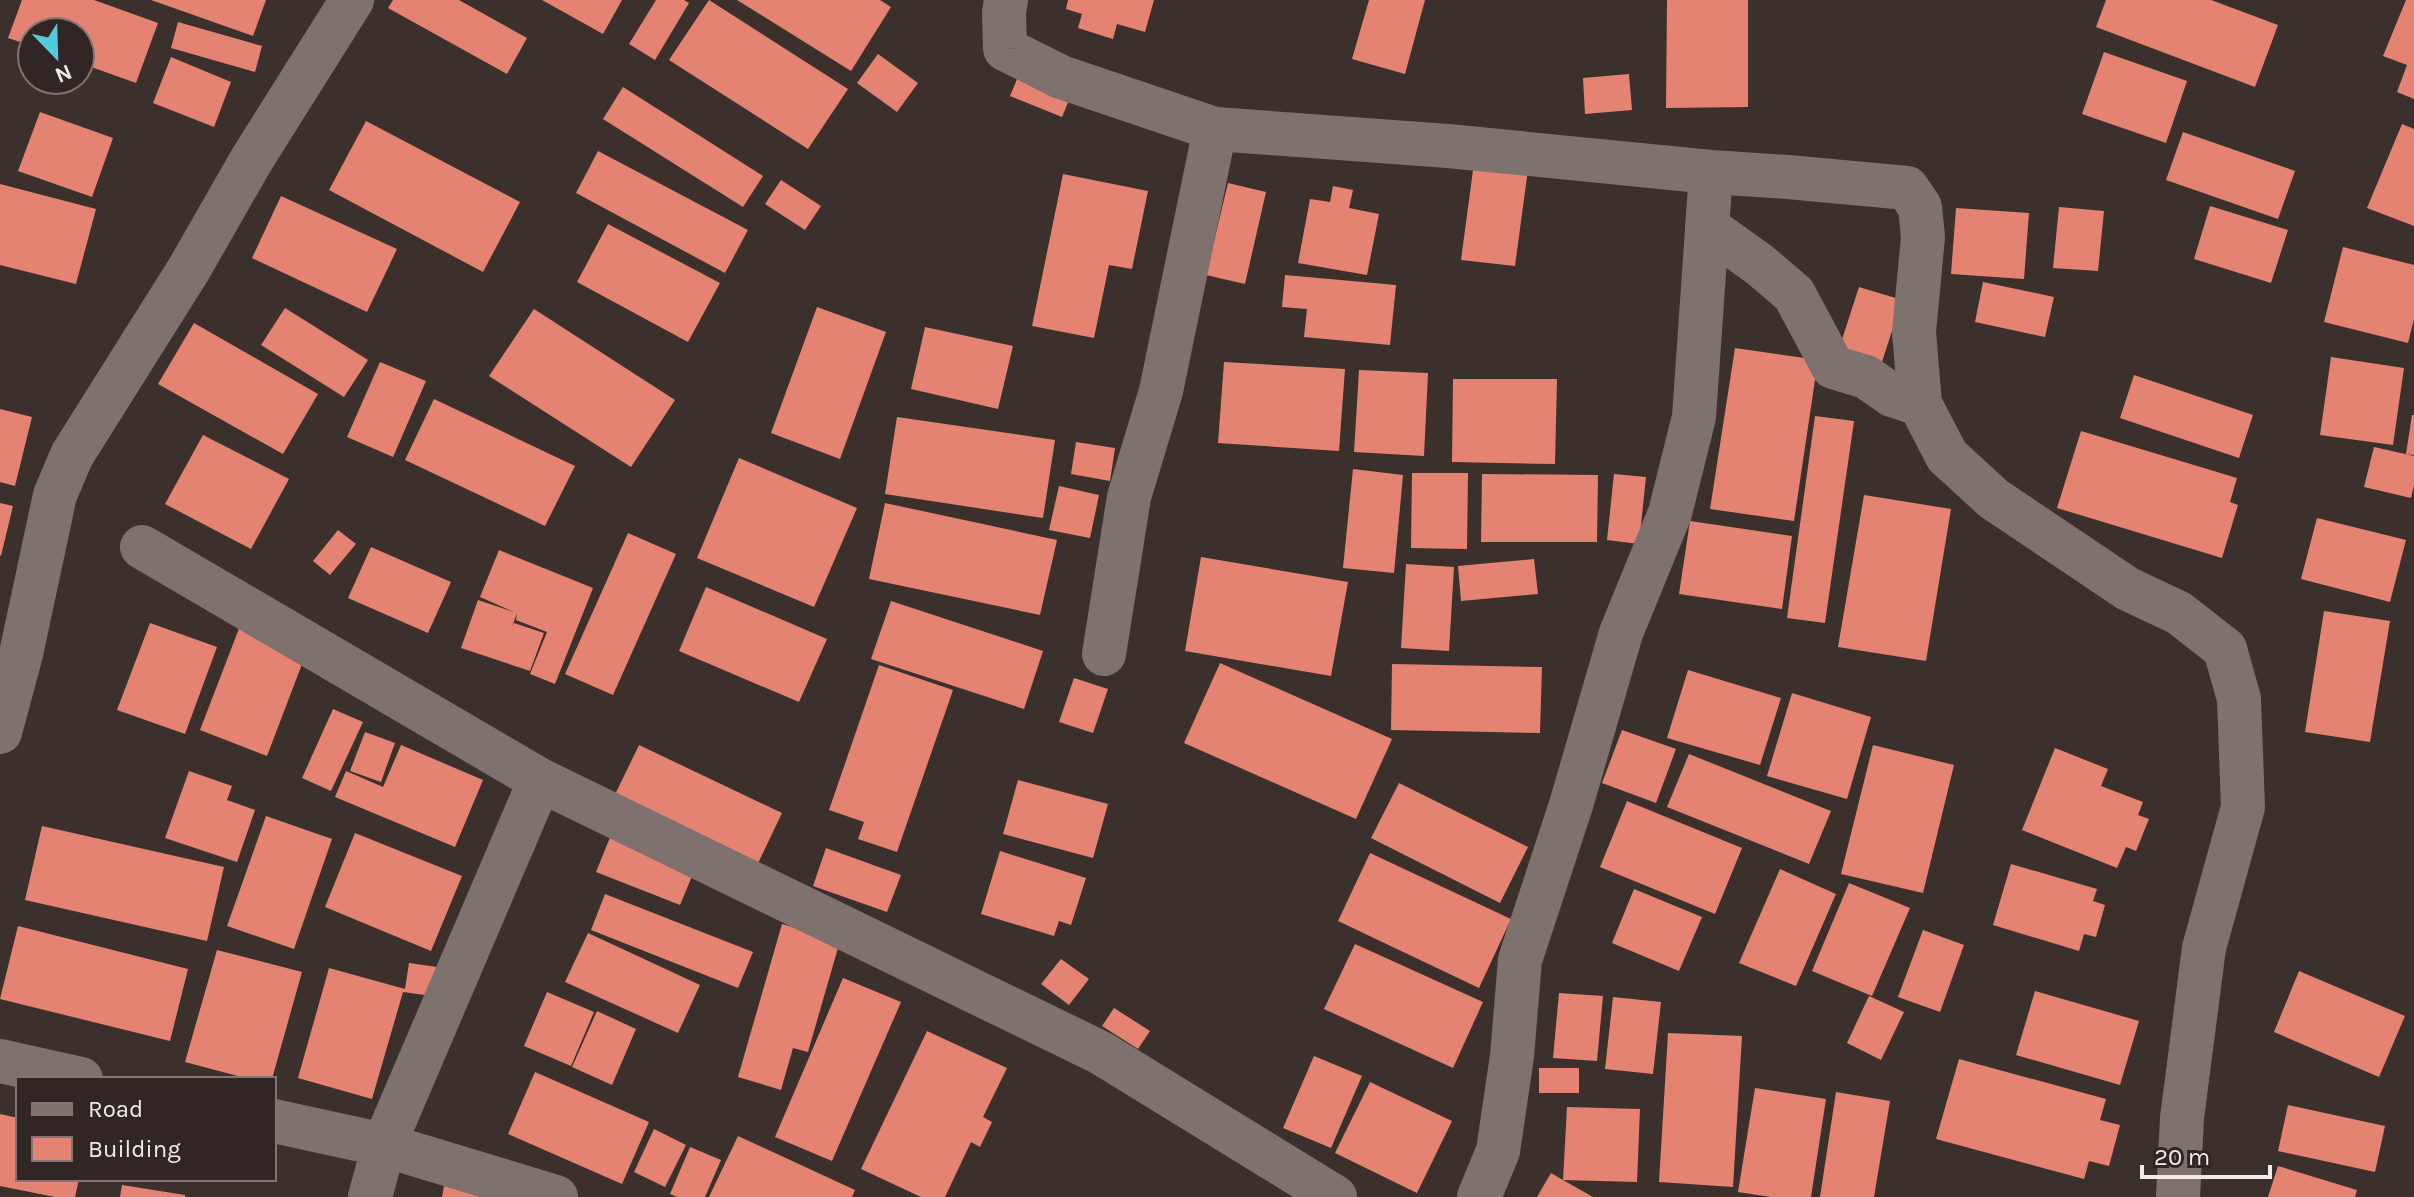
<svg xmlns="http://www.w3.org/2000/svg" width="2414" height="1197" viewBox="0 0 2414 1197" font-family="Karla,sans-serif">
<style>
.building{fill:#e58372}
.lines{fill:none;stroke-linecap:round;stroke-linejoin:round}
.minor{stroke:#7f716e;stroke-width:44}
</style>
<rect width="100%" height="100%" fill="#3c302d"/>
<path class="building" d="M22,0h72l64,23 -22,60 -56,-20v-31h-48v14l-24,-8z
M151,0h115l-13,36z
M393,0h66l68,38 -20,36 -119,-66z
M542,0h80l-19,34z
M656,0h28l5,3 -34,57 -26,-16z
M709,0l139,89 -40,60 -139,-89z
M737,0h143l11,7 -40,64z
M1068,0h86l-9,32 -28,-8 -4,15 -35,-11 4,-14 -16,-5z
M1369,0h56l-20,74 -53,-15z
M1667,0h81v107l-82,1z
M2106,0h105l67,25 -23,62 -159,-60z
M2406,0h8v99l-17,-7 10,-27 -24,-9z
M178,22l84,24 -7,26 -84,-24z
M2104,52l83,29 -21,62 -84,-29z
M878,54l40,29 -21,29 -40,-29z
M171,57l60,25 -17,45 -61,-24z
M1020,72l52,21 -10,24 -52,-21z
M1629,74l3,36 -47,4 -2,-36z
M623,87l140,89 -20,31 -140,-88z
M40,112l73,26 -21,59 -74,-26z
M366,121l154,81 -37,70 -154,-82z
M2402,124l12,5v97l-47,-18z
M2183,132l112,39 -17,48 -112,-39z
M598,151l150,79 -23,43 -149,-80z
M1475,155l54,7 -14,104 -54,-6z
M1063,174l85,17 -16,78 -23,-4 -15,73 -62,-12z
M781,180l40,26 -16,24 -40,-26z
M1228,183l38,9 -21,92 -39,-9z
M0,184l96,25 -20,75 -76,-19z
M1333,186l20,4 -4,18 30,6 -12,61 -69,-12 12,-64 20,3z
M281,196l116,53 -30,63 -115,-54z
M2210,206l78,24 -17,53 -77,-24z
M2059,207l45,4 -6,60 -45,-3z
M1956,208l73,5 -5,66 -73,-5z
M608,224l112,59 -32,59 -111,-60z
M2343,247l71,18v54l-6,24 -84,-21z
M1285,275l111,10 -6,60 -86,-8 3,-28 -25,-2z
M1983,282l71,15 -9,40 -70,-15z
M1859,287l43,13 -23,71 -43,-13z
M817,307l69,25 -46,127 -69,-26z
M285,308l83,52 -24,37 -83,-52z
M534,309l141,91 -44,67 -142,-91z
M194,323l124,71 -35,60 -125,-70z
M925,327l88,19 -15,63 -87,-20z
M1735,348l83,12 -24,161 -84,-12z
M2331,357l73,11 -11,77 -73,-10z
M380,362l46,19 -33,76 -46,-20z
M1224,362l121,7 -6,82 -121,-8z
M1359,370l69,3 -4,83 -70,-4z
M2134,375l119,40 -14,43 -119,-40z
M1453,379h104l-2,85 -103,-2z
M434,399l141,67 -30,60 -140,-66z
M0,409l32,8 -17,69 -15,-4z
M2412,415h2v40l-8,-1z
M1815,416l39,5 -29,202 -38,-5z
M897,417l158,23 -12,78 -158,-24z
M2081,431l156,47 -7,24 8,3 -16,53 -165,-50z
M203,435l86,44 -38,70 -86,-45z
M1076,442l39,6 -5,33 -39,-7z
M2374,447l40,9v29l-3,13 -47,-11z
M739,458l118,50 -43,99 -117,-49z
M1353,469l50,6 -9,98 -51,-5z
M1412,473h56l-1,76 -56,-1z
M1482,474l116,1 -1,67h-116z
M1614,474l32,3 -7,67 -32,-4z
M1059,486l40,9 -9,43 -41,-8z
M1864,495l87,14 -25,152 -88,-14z
M0,503l13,3 -12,50 -1,-1z
M885,503l172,37 -17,75 -171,-36z
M2317,518l89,22 -16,62 -89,-23z
M1690,521l102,15 -10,73 -103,-15z
M338,530l18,14 -26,31 -17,-14z
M628,533l48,21 -63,141 -48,-21z
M371,547l80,35 -23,51 -80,-35z
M499,550l94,38 -38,96 -25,-10 17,-42 -31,-12 1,-7 -5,14 2,-4 30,10 -14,38 -69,-23 17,-48 36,12 -34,-15z
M1201,557l147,25 -17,94 -146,-25z
M1534,559l4,35 -77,7 -3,-35z
M1406,564l48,3 -5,84 -48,-3z
M706,587l121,52 -28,63 -120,-51z
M891,601l152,50 -19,58 -153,-50z
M2324,611l66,10 -20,121 -65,-10z
M150,623l67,24 -32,87 -68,-24z
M240,626l67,25 -40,105 -67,-26z
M1220,663l172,76 -36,80 -172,-76z
M1392,664l150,3 -2,66 -149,-3z
M879,665l74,25 -56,162 -39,-13 6,-17 -35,-12z
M1688,670l93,28 -21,67 -93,-27z
M1074,678l34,11 -15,44 -34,-11z
M1792,693l79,24 -24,82 -80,-23z
M333,709l30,13 -32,69 -29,-13z
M1622,730l54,19 -20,54 -54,-20z
M365,732l30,11 -14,39 -31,-11z
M401,745l82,35 -28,67 -120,-50 11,-26 37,16z
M639,745l143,68 -30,63 -143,-69z
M1873,745l81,20 -31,128 -82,-19z
M2055,748l53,21 -7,17 42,16 -5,13 11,4 -13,32 -10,-4 -9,21 -95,-38z
M1689,754l142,57 -22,53 -142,-57z
M189,771l43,15 -5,14 28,10 -18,52 -72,-24z
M1018,780l90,24 -15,54 -90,-24z
M1399,783l129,64 -28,56 -129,-65z
M1627,801l115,47 -27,66 -115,-47z
M266,816l66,23 -38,110 -67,-23z
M42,826l182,41 -17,74 -182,-41z
M355,833l107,43 -31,75 -106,-44z
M611,835l84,34 -15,36 -84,-33z
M826,848l75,27 -14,37 -74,-26z
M1000,851l86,27 -15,47 -12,-4 -5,15 -73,-22z
M1370,853l141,66 -32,69 -141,-67z
M2011,864l86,25 -4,12 12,4 -9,32 -12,-3 -5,17 -86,-26z
M1780,869l56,25 -40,92 -57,-23z
M1849,883l61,25 -38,88 -60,-25z
M1634,889l68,28 -23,54 -67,-28z
M605,894l148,58 -15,36 -147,-58z
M782,924l58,17 -32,111 -15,-4 -12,42 -43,-13z
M18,926l170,43 -18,72 -170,-42z
M1923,930l41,15 -24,67 -42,-15z
M588,933l112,52 -22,48 -113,-51z
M1355,944l128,58 -30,66 -129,-59z
M217,950l85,22 -30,107h-23l-64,-17z
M1061,959l28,20 -20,26 -28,-21z
M409,963l28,4 -5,29 -29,-4 -31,107 -74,-21 31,-110 76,21z
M2299,971l106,45 -26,61 -105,-45z
M843,978l58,24 -69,159 -57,-24z
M2035,991l104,30 -19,64 -104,-30z
M547,992l47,20 -23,54 -47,-20z
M1559,993l44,3 -6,65 -44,-3z
M1869,996l35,16 -23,48 -34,-17z
M1613,997l48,5 -8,72 -48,-5z
M1114,1008l36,23 -12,18 -36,-23z
M597,1011l39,18 -24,56 -40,-18z
M927,1031l80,37 -24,49 9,5 -12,25 -9,-5 -26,55h-24l-60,-28z
M1668,1033l74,3 -9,151 -74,-5z
M1314,1056l48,20 -31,72 -48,-20z
M1959,1059l147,40 -6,21 20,5 -11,41 -20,-5 -5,18 -148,-40z
M1539,1068h40v25h-40z
M535,1072l114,50 -27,62 -114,-50z
M1370,1082l82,39 -35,72 -82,-40z
M1755,1088l71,11 -15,98h-40l-33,-5z
M1836,1092l54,9 -16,96h-54z
M2288,1105l97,21 -10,46 -97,-21z
M1567,1107l73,2 -3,73 -74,-2 30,17h-56l14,-24 12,7z
M0,1114l18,4v61h61l-4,18h-20l-55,-11z
M654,1129l32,16 -21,42 -31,-15z
M738,1136l117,54 -3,7h-143z
M690,1147l31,13 -16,37h-28l-7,-3z
M2278,1166l79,24 -2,7h-87z
M122,1185l63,10v2h-65z
M444,1186l44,11h-46z"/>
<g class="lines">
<path class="minor" d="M1006,0l-2,12 1,37 56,28 154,52 233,17 263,26 77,5 119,11 13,19 3,30 -9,95 6,72 27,52 47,43 134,90 51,24 46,36 14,50 4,108 -39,141 -22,170 -4,79
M1707,227l53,38 34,29 39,73 33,10 26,18 28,9
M142,547l398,233 561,273 234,144
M1104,654l25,-157 32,-106 54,-262
M0,732l21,-78 34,-159 17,-40 117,-186 63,-110 100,-159
M0,1061l81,18
M274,1121l110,24 172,52
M370,1197l14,-52 156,-365
M1479,1197l19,-46 14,-95 8,-96 51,-155 50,-172 49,-120 24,-96 17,-245"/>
</g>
<rect x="16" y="1077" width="260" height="104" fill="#322624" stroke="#7f7573" stroke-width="2"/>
<rect x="32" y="1103" width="40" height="12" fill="#7f716e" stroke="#7f7573" stroke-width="2"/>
<text x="88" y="1117" font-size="24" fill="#f3ebe9">Road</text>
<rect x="32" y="1137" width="40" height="24" fill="#e58372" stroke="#7f7573" stroke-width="2"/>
<text x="88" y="1157" font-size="24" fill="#f3ebe9">Building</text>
<g transform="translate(56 56) rotate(157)"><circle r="38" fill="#322624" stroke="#7f7573" stroke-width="2"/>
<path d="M0-6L14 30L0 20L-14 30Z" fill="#54cade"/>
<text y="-12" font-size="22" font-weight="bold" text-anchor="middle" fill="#f3ebe9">N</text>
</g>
<path d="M2142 1165v12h128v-12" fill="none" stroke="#f3ebe9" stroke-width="4"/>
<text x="2154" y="1165" font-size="24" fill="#f3ebe9" stroke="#322624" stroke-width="6" paint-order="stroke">20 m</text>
</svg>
